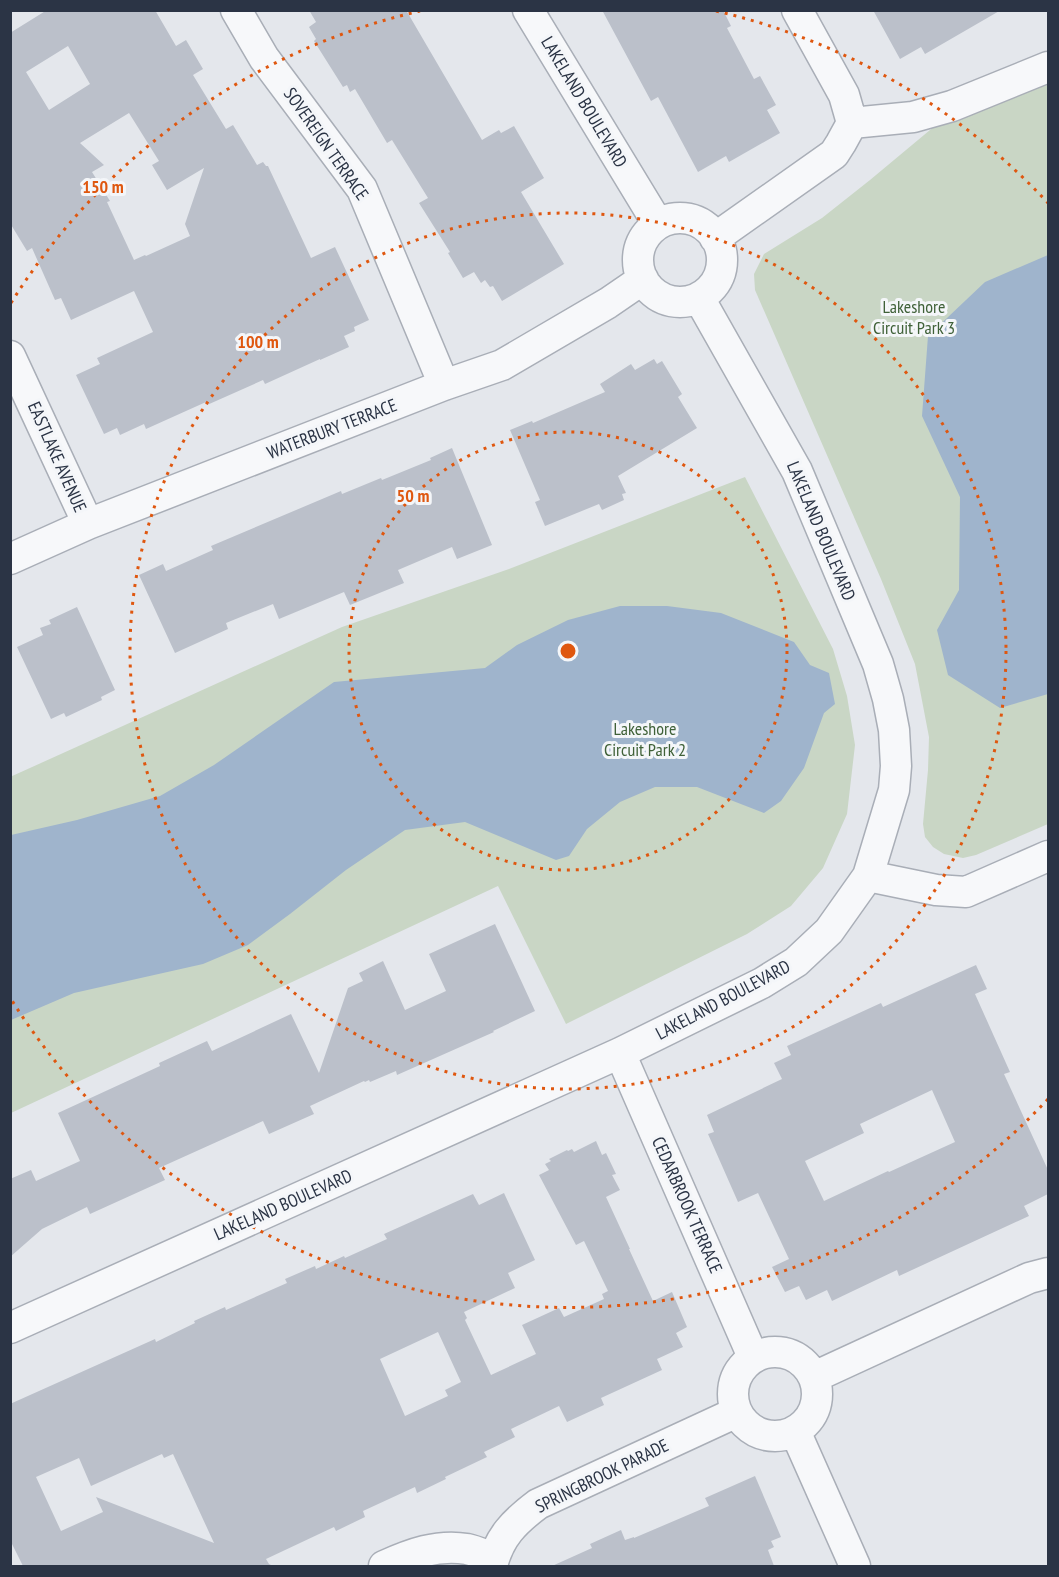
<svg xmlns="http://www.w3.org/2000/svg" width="1059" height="1577" viewBox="0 0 1059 1577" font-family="'PT Sans Narrow',sans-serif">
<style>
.green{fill:#c9d6c5}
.water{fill:#9fb4cc}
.building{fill:#bbc0ca;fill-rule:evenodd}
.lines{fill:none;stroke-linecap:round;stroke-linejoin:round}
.minor-casing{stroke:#a9aeb7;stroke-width:33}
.minor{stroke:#f7f8fa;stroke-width:30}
.ring{fill:none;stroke:#df570f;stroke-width:3;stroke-dasharray:3 6}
.labels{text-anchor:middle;stroke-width:6;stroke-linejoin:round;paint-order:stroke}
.street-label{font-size:18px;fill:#2b3445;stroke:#f4f6f9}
.park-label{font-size:18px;fill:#3f6138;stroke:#f4f6f9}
.centre{fill:#df570f;stroke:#f4f6f9;stroke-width:3}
.ring-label{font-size:18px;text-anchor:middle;font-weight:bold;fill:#df570f;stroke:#f4f6f9;stroke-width:6;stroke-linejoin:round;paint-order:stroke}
</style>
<rect width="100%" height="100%" fill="#e4e7ec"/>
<path class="green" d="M1048,82v742l-72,31 -13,3 -19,-4 -11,-7 -8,-10 -2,-13 5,-54 1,-33 -14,-73 -34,-85 -126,-289 -1,-16 10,-20 58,-36 48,-38 66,-55z
M745,477l88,172 14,47 8,49 -8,69 -24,54 -32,38 -44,28 -181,90 -68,-138 -487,227 -1,-336 332,-150 167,-58z"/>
<path class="water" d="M1048,255v439l-48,14 -52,-33 -11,-45 22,-40 1,-93 -38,-81 6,-80 57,-54z
M620,606h47l54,7 73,29 16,23 19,8 6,31 -11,9 -20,55 -23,33 -17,12 -67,-26h-42l-35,15 -33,27 -18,27 -13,4 -91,-38 -60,8 -59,40 -56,44 -42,31 -45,19 -129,29 -63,27v-185l66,-15 83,-24 54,-31 120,-83 151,-14 32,-23 51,-25z"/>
<path class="building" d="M47,10h108l21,36 10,-6 17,29 -10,6 33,54 7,-4 24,40 6,-3 3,4h2l43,92 24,-11 34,73 -15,7 1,4 -11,5 5,11 -29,13v-1l-55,25 -2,-4 -56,25 -1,-3 -60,27 -2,-5 -24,11 -3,-7 -13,6 -28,-59 24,-11 -3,-6 56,-26 -19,-41 -63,29 -10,-22 -6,2 -23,-52 -5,3 -17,-28v-190zM68,46l22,38 -41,26 -23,-38zM129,113l30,48 -7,4 15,25 37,-22 -19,56 5,12 -44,20 -1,-1 -11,5 -27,-58 3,-1 -18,-29 12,-7 -24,-22z
M309,10h97l76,130 17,-10 2,3 13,-7 30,52 -23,14 43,72 -62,37 -9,-15 -3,1 -5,-7 -4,3 -7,-11 -11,6 -15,-25 2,-1 -31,-49 9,-5 -36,-58 -5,3 -32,-54 -5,3 -3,-7 -4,2 -29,-46 2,-2 -7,-12 7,-5z
M602,10h121l8,16 -4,2 27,51 6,-3 16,29 -9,5 13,23 -51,29 -3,-6 -28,16 -40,-75 -7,4z
M873,10h128l-76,44 -4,-7 -21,12z
M654,359l3,5 5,-3 20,33 -4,3 19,31 -79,48 8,17 -4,1 2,6 -22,10 -3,-6 -54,22 -10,-24 5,-2 -30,-70 22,-9 1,2 72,-31 -5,-8 31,-20 4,6z
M452,448l40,97 -35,14 -5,-12 -54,23 6,13 -54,22 -6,-13 -65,27 -6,-15 -47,19 2,6 -53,24 -36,-78 24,-11 3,7 47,-21 -2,-4 130,-55 1,3 39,-16 1,2 49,-20 -1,-2z
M77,607l38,83 -14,7 1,3 -36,17 -2,-4 -13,6 -34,-72 26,-12 -3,-7 11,-4 -2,-4z
M495,924l40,87 -42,20 1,1 -97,43 -1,-4 -26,11 -1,-2 -4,2 -1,-1 -54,25 4,8 -45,20 -6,-13 -104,47 6,12 -75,34 -3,-7 -45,22 -32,28v-78l21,-9 5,11 44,-20 -22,-48 102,-47 -1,-3 48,-22 5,10 79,-37 28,59 29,-85 15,-7 -4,-8 24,-12 22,49 41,-19 -17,-37z
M976,965l11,24 -12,5 35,78 -6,2 44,96v24l-24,12 5,10 -130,60 -2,-6 -65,31 -5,-11 -21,10 -7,-14 -14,6 -13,-25 17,-8 -31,-66 -20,9 -30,-68 6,-2 -7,-17 75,-36 -8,-16 17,-8 -4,-9 94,-43 2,4zM932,1090l23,52 -66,30 -1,-1 -64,30 -19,-40 59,-28 -4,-9z
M596,1141l6,14 4,-2 10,21 -4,1 8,15 -14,7 24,52h-1l24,52 19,-9 15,35 -11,6 7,14 -26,12 5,11 -61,28 3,7 -37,17 -8,-16 -48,23 4,8 -31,15 3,5 -42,20 1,2 -29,14 -2,-6 -52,24 2,6 -29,14 -2,-4 -68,32 3,5 2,1v1h-248l-13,-26v-136l145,-65 1,3 39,-19 -1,-2 31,-14 1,3 61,-27 -2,-4 30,-13 1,3 28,-13 1,2 42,-19 -3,-5 89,-40 6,11 25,-12 31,67 -27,13 7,15 -51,24 3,6 -2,2 26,55 45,-21 -14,-29 37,-17 5,9 40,-18 -2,-5 6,-3 -24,-50 -8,4 -37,-70 10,-5 -4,-6 6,-3 -2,-2 18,-9 1,1 4,-2 2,3zM438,1332l23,50 -16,8 3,6 -43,20 -25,-57zM162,1454l2,4 9,-4 41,89 -118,-46 7,15 -42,19 -25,-54 43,-19 12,28z
M755,1476l26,61 -10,4 3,6 -6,3 6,16h-222l40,-18 -2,-4 31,-14 4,10 9,-3v1l75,-32 -4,-8z"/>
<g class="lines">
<g class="minor-casing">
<path id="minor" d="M236,10l28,48 98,131 82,196
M528,10l130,214
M797,10l47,85 8,28
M852,123l61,-6 39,-11 96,-39
M638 260a42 42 0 1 1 84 0a42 42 0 1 1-84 0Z
M715,238l119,-84 7,-11 11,-20
M10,356l78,168
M10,559l78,-35 356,-139 58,-20 106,-62 35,-24
M868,876l68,14 30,2 82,-36
M620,1053l133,304
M10,1328l610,-275 142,-70 34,-21 33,-31 39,-55 26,-86 2,-24 -2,-36 -6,-31 -10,-35 -81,-193 -98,-173
M733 1394a42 42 0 1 1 84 0a42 42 0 1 1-84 0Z
M814,1377l215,-99 19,-5
M795,1431l60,135
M384,1566c27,-12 53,-22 83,-17 9,2 18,6 27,9
M492,1566c7,-29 22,-44 46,-62l199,-92"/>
</g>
<use href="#minor" class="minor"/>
</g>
<g class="ring">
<circle cx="568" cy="651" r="219"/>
<circle cx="568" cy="651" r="438"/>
<path d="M1048 1099A657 657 0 0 1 11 999M11 303A657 657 0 0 1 420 11M716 11A657 657 0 0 1 1048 203"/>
</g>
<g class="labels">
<g class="street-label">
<text transform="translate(584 102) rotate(59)" y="6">LAKELAND BOULEVARD</text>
<text transform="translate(326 144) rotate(55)" y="6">SOVEREIGN TERRACE</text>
<text transform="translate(332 429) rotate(-21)" y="6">WATERBURY TERRACE</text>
<text transform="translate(57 457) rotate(66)" y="6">EASTLAKE AVENUE</text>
<text transform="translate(821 531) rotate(67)" y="6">LAKELAND BOULEVARD</text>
<text transform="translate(723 1000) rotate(-28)" y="6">LAKELAND BOULEVARD</text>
<text transform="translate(283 1205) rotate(-24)" y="6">LAKELAND BOULEVARD</text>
<text transform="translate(687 1205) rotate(66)" y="6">CEDARBROOK TERRACE</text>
<text transform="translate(602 1476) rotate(-26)" y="6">SPRINGBROOK PARADE</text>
</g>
<g class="park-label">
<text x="914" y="313">Lakeshore<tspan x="914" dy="21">Circuit Park 3</tspan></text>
<text x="645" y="735">Lakeshore<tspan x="645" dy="21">Circuit Park 2</tspan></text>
</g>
</g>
<circle cx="568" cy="651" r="9" class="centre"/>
<g class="ring-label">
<text x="103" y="193">150 m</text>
<text x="258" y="348">100 m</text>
<text x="413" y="502">50 m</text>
</g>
<rect width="1059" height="1577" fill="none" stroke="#2b3445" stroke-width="24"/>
</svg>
